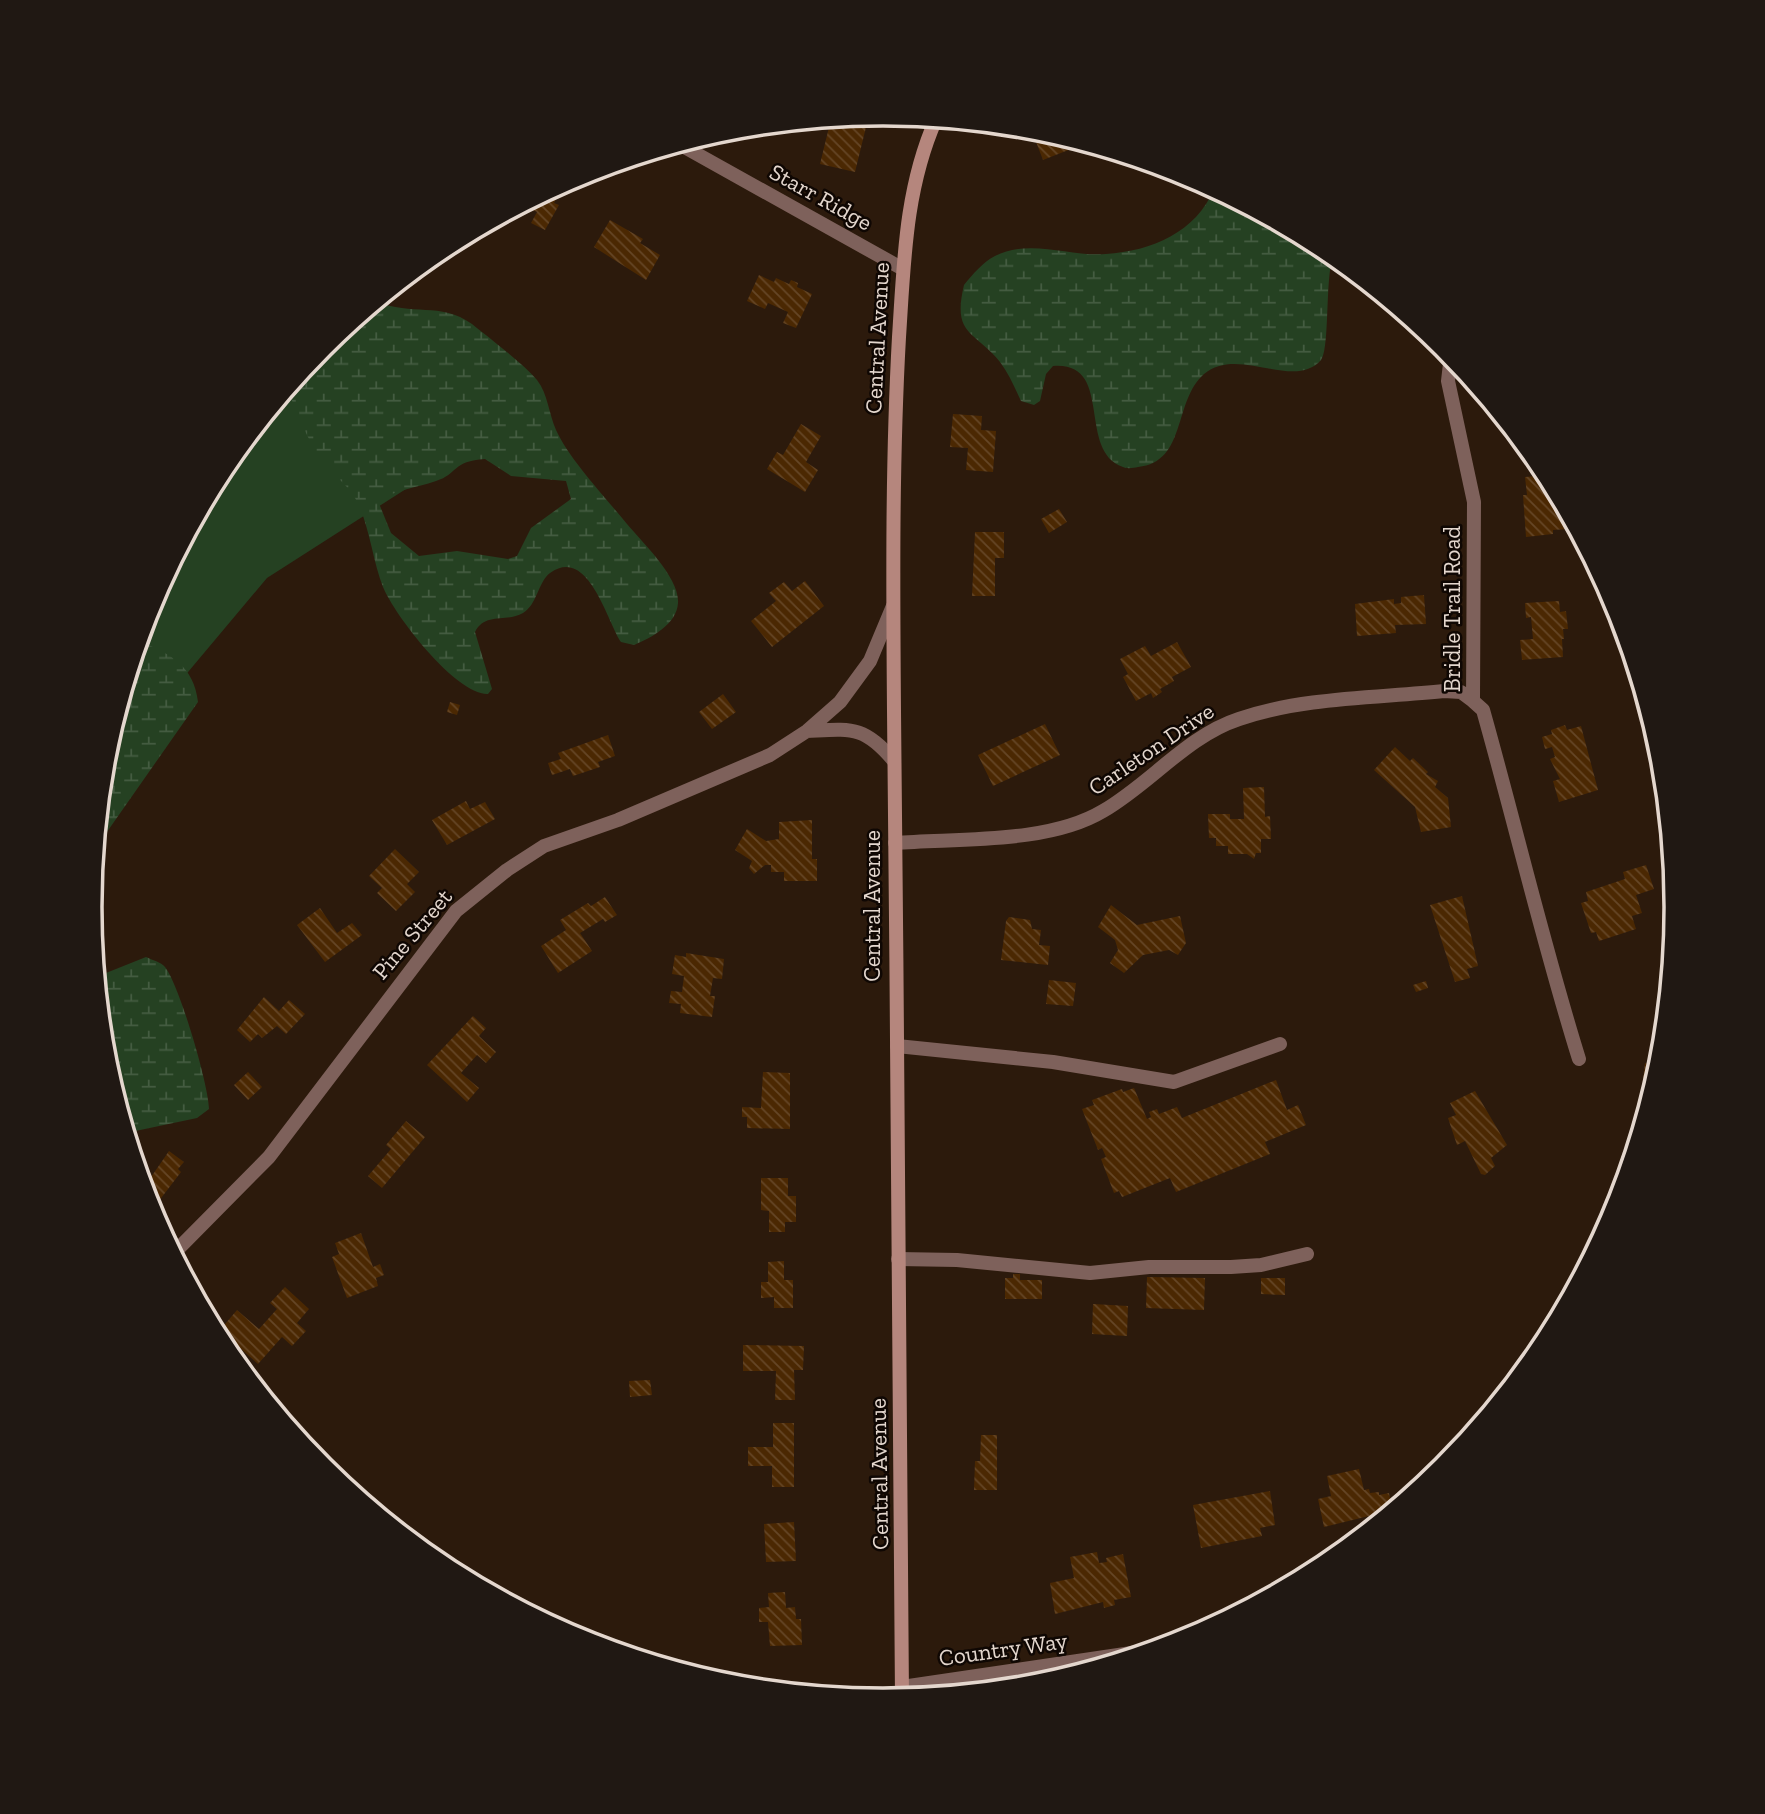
<svg xmlns="http://www.w3.org/2000/svg" width="1765" height="1814" viewBox="0 0 1765 1814" font-family="'Zilla Slab',serif">
<style>
.green{fill:#254122}
.wetland{fill:url(#wetland-marsh);fill-rule:evenodd}
.building{fill:url(#building-back-hatch)}
.lines{fill:none;stroke-linecap:round;stroke-linejoin:round}
.minor{stroke:#7e615b;stroke-width:14}
.secondary{stroke:#b5867d;stroke-width:14}
.labels{text-anchor:middle;stroke-width:5;stroke-linejoin:round;paint-order:stroke}
.street-label{font-size:23px;fill:#e4d7ce;stroke:#0f0703}
.rim{fill:none;stroke:#e4d7ce;stroke-width:3.5}
</style>
<defs>
<pattern id="wetland-marsh" width="20" height="14" patternUnits="userSpaceOnUse" patternTransform="scale(1.75)"><rect width="20" height="14" fill="#254122"/><path d="M1 5h8M5 5V1M11 12h8M15 12V8" fill="none" stroke="#445c41"/></pattern>
<pattern id="building-back-hatch" width="6" height="6" patternUnits="userSpaceOnUse" patternTransform="scale(1.75)"><rect width="6" height="6" fill="#4b2802"/><path d="M-1 5l2 2M0 0l6 6M5-1l2 2" fill="none" stroke="#654626"/></pattern>
</defs>
<rect width="100%" height="100%" fill="#2c1a0c"/>
<path class="green" d="M322,346l187,77 -242,155 -115,137 -24,-39 22,-73 73,-137z"/>
<path class="wetland" d="M1214,189l119,67c-8,23 -3,93 -12,104 -27,31 -83,-15 -117,14 -31,27 -17,88 -66,93 -5,1 -11,2 -15,0 -47,-16 -8,-106 -70,-101l-7,8 -6,27 -6,4 -13,-4c-6,-13 -12,-27 -21,-39 -26,-32 -48,-26 -36,-77 9,-11 19,-23 31,-29 35,-18 75,1 111,-2 46,-3 90,-22 108,-65z
M376,301c36,16 64,0 96,23 16,13 53,41 65,56 11,14 12,35 19,50 13,29 50,68 71,94 15,18 53,54 51,79 -1,21 -27,35 -44,42l-13,-3c-14,-21 -33,-97 -71,-69 -12,9 -13,32 -27,40 -17,10 -38,-1 -48,19l17,57 -4,5c-32,1 -93,-78 -105,-107 -11,-28 -14,-66 -29,-91 -8,-12 -20,-21 -29,-32 -17,-22 -28,-50 -38,-76l35,-42zM485,459l26,17 55,5 5,18 -40,29 -14,28 -9,3 -51,-8 -38,5 -28,-23 -13,-32c20,-12 37,-13 58,-20 22,-7 16,-20 49,-22z
M138,641c32,12 56,25 60,61l-103,147 10,-97z
M146,957c6,3 15,5 19,10 14,17 44,119 44,142l-12,9 -71,15 -22,-72 -8,-84z"/>
<path class="building" d="M869,115l-14,57 -35,-8 11,-45z
M1042,130l24,8 5,11 -28,11 -10,-26z
M556,186l5,3 -7,14 5,2 -14,25 -14,-7 6,-11 -15,-7z
M610,220l33,19 -3,4 20,12 -14,25 -52,-33z
M759,275l15,7 2,-4 13,6 2,-4 7,3 -1,4 15,7 -16,34 -13,-5 5,-11 -20,-9 -3,6 -18,-8z
M953,414l29,2 -1,14 15,1 -3,41 -27,-2 2,-22 -18,-1z
M801,424l20,12 -15,26 12,8 -13,22 -38,-23 10,-17 6,3z
M1547,475l9,25 4,-1 8,15 1,15 -16,1v4l-27,3 -3,-42h4l-2,-18z
M1059,509l8,13 -18,11 -8,-14z
M975,532h29v26h-9v38h-23z
M805,581l19,25 -52,41 -21,-26 25,-20 -7,-8 15,-11 8,9z
M1424,595l2,29 -31,1 1,8 -39,3 -2,-32 39,-5v5l7,-1v-6z
M1559,601l1,11 6,-1 2,18h-5l1,10h-2l1,18 -41,3 -2,-20 13,-1 -2,-22 -5,1 -1,-15z
M1177,642l14,25 -19,10 2,4 -14,8 2,3 -9,6 -2,-5 -15,8 -13,-24 5,-3 -8,-15 25,-13 6,10z
M723,694l13,18 -24,17 -13,-17z
M450,702l10,3 -3,10 -10,-3z
M1045,724l15,31 -67,31 -15,-31z
M1565,725l2,5 14,-4 17,64 -39,12 -6,-21 7,-2 -10,-20 5,-2 -3,-10 -7,2 -3,-12 10,-3 -1,-4z
M608,735l7,21 -17,6 2,5 -27,9 -3,-7 -18,6 -4,-12 13,-4 -3,-6z
M1395,747l15,14 3,-3 15,14 -2,2 12,7 -3,6 13,11 3,29 -30,5 -6,-25 -41,-37z
M1264,787l1,30 5,-1 1,23h-10v14h-5l-2,6 -7,-5h-19v-8h-12v-8h-7l-1,-24h22v5h14l-1,-31z
M466,801l4,8 15,-7 10,17 -48,26 -15,-25z
M812,820v39h5v22h-33v-9h-13v-7h-6l-11,9 -5,-6 3,-7 -17,-11 12,-21 19,12 13,-2v-17z
M395,849l24,23 -12,12 8,8 -19,19 -19,-18 5,-5 -13,-12z
M1646,865l8,24 -18,6 6,18 -10,3 4,13 -37,12 -3,-9 -5,1 -10,-30 7,-2 -2,-9 39,-13 -2,-7z
M1462,896l16,70 -11,3 3,9 -15,4 -25,-77z
M605,897l12,18 -12,7 -2,-3 -23,14 12,18 -34,22 -17,-27 25,-16 -6,-10 28,-17 3,3z
M1111,905l26,20 43,-9 6,27 -8,12 -9,-5 -26,5 -19,18 -14,-10 8,-13 -3,-10 -17,-13z
M320,908l17,25 15,-10 10,12 -37,27 -28,-37z
M1009,917l21,3 2,9 9,1 -2,15 11,1 -2,19 -47,-5 5,-39z
M686,953l38,6 -2,20 -9,-1 -3,18h5l-3,21 -32,-4 1,-9 -12,-1 2,-12 11,1 2,-16 -12,-2 3,-19 11,2z
M1049,980l27,3 -3,23 -27,-2z
M1426,981l2,7 -12,4 -3,-7z
M264,997l15,14 10,-11 16,14 -19,20 -9,-8 -15,12 -4,-4 -8,8 -13,-12z
M473,1016l13,12 -7,8 17,16 -10,11 -9,-8 -16,18 18,15 -12,14 -40,-37z
M1650,1052l11,2 -17,61 -5,-1 6,-51 3,1z
M248,1072l14,15 -14,13 -14,-15z
M763,1072l27,1v56l-43,-1v-11h-5v-10l19,1z
M1276,1080l11,30 11,-5 8,20 -41,17 5,12 -94,38 -6,-14 -48,19 -3,-6 -5,2 -13,-34 5,-2 -4,-9 -4,2 -16,-41 12,-4 -2,-5 30,-11 1,3 11,-4 13,31 4,-2 -2,-5 8,-3 2,5 18,-7 5,11z
M1475,1091l32,54 -16,13 4,8 -10,9 -4,-1 -16,-33 -8,4 -9,-27 8,-3 -6,-12z
M406,1121l19,16 -43,51 -14,-12 23,-27 -5,-4z
M169,1151l15,11 -6,7 3,3 -29,38 -14,-38 11,8z
M761,1178h27v18h8v26h-11v10h-16v-21l-8,-1z
M361,1233l12,34 7,-3 4,11 -8,3 2,8 -31,12 -15,-41 7,-3 -4,-11z
M784,1261v19h9v28h-19v-11l-13,1v-16h7v-20z
M1013,1274h7v6h22v19h-37v-21h8z
M1147,1277l58,1 -1,32 -58,-2z
M1261,1278h24v17l-24,-1z
M285,1287l24,22 -12,14 9,8 -14,15 -10,-9 -24,27 -38,-34 17,-20 22,19 18,-20 -7,-6z
M1093,1304l35,2 -1,30 -35,-2z
M743,1345l61,1 -1,24h-9l1,30h-20l1,-29h-33z
M650,1380l2,15 -22,2 -1,-16z
M773,1423h21v64h-22v-21h-24v-19h25z
M981,1435h16v55h-23l1,-29h5z
M1359,1469l5,21 5,-1 1,4 9,-1v3l10,-2 3,17 -20,17 -3,-11 -45,11 -6,-28 13,-3 -4,-20z
M1270,1491l5,34 -15,3 2,8 -61,12 -8,-43z
M794,1522l2,39 -30,1 -2,-38z
M1097,1552l2,11 8,-1 -1,-4 17,-4 8,43 -17,3 1,5 -11,3 -1,-6 -48,12 -5,-31 24,-5 -4,-21z
M785,1592l1,16 9,-1 1,12h5l1,26 -32,1 -2,-24h-9v-14l10,-1 -1,-14z"/>
<g class="lines">
<path class="minor" d="M679,144l224,125
M1451,355l-3,26 26,121 -1,199 10,9c33,117 60,234 96,349
M807,731c44,-2 57,-6 87,30
M895,843c64,-5 153,1 208,-32 47,-27 84,-75 136,-92 64,-22 138,-21 205,-28l17,1 12,9
M897,1046l156,16 121,20 106,-38
M173,1254l96,-97 187,-246 51,-41 37,-24 74,-26 152,-65 37,-24 33,-29 30,-41 23,-55
M898,1259l59,1 133,13 59,-6h82l30,-2 46,-11
M902,1687l250,-37"/>
<path class="secondary" d="M902,1698c-1,-329 -5,-658 -8,-987 -1,-125 -2,-249 5,-374 5,-75 6,-148 37,-218"/>
</g>
<g class="labels">
<g class="street-label">
<text transform="translate(821 197) rotate(29)" y="8">Starr Ridge</text>
<text transform="translate(877 338) rotate(-87)" y="8">Central Avenue</text>
<text transform="translate(1452 609) rotate(-90)" y="8">Bridle Trail Road</text>
<text transform="translate(1151 749) rotate(-34)" y="8">Carleton Drive</text>
<text transform="translate(872 906) rotate(-90)" y="8">Central Avenue</text>
<text transform="translate(412 934) rotate(-50)" y="8">Pine Street</text>
<text transform="translate(879 1474) rotate(-91)" y="8">Central Avenue</text>
<text transform="translate(1003 1649) rotate(-8)" y="8">Country Way</text>
</g>
</g>
<path d="M0 0H1765V1814H0ZM102 907a781 781 0 1 1 1562 0a781 781 0 1 1-1562 0Z" fill="#201813" fill-rule="evenodd"/>
<path class="rim" d="M102 907a781 781 0 1 1 1562 0a781 781 0 1 1-1562 0Z"/>
</svg>
